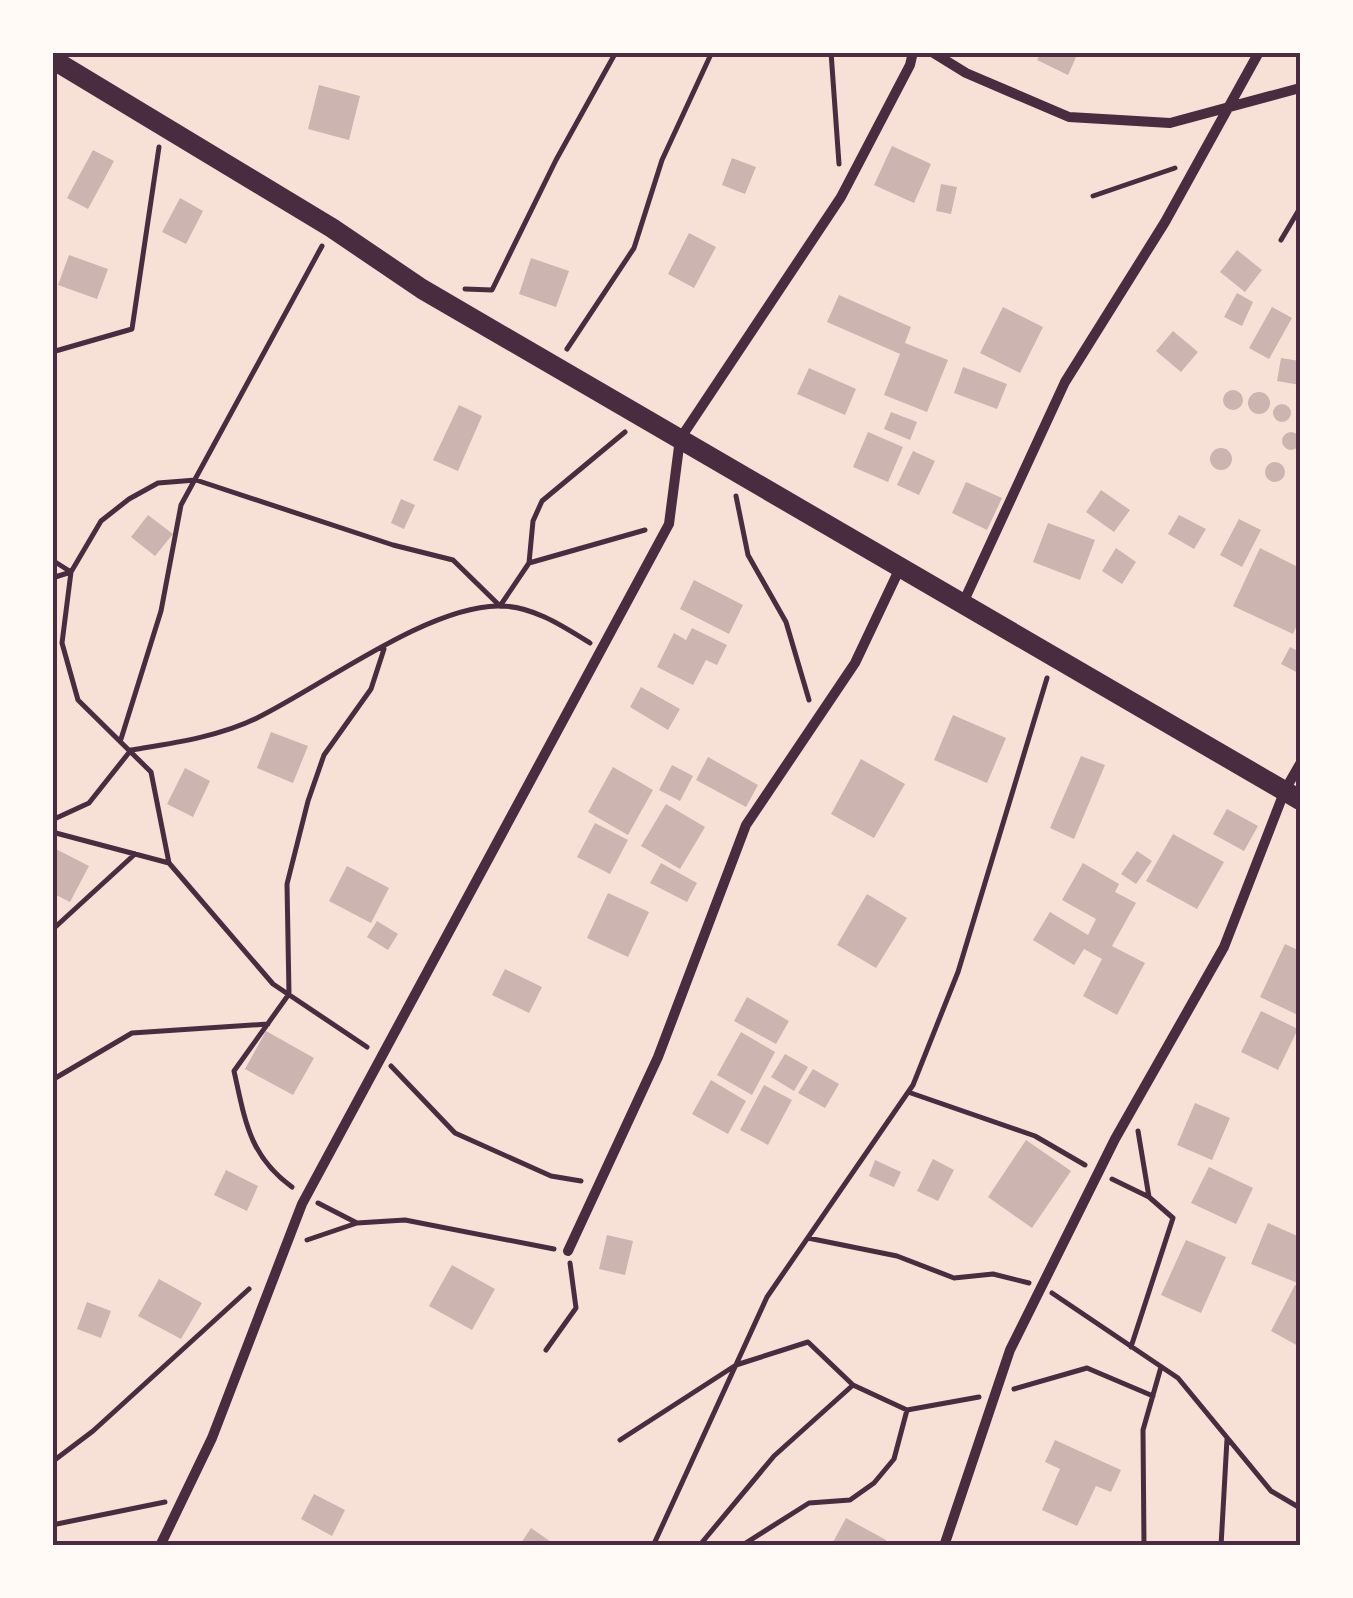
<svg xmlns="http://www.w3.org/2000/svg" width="1353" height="1598" viewBox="0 0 1353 1598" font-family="'Fira Sans Condensed',sans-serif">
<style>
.building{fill:#ccb4b1}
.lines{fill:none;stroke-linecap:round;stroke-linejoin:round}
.path{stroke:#4a2c40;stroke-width:5}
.minor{stroke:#4a2c40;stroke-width:10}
.trunk{stroke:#4a2c40;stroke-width:20}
.neatline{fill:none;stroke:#4a2c40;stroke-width:4}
</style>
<rect width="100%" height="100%" fill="#f7e1d7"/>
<path class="building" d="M1041,52h31l5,3 -9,20 -31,-15z
M319,85l41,11 -11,44 -41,-11z
M892,146l39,18 -17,39 -40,-18z
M93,150l21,11 -26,48 -21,-11z
M732,158l24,9 -11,27 -23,-9z
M941,184l16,3 -6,27 -15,-3z
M180,198l23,13 -17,33 -24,-12z
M689,233l27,14 -22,41 -26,-14z
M1237,250l25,20 -17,22 -25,-20z
M69,255l39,14 -11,30 -39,-14z
M531,258l38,13 -13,36 -37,-13z
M1237,293l16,9 -11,24 -18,-9z
M839,295l72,32 -6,16 43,17 -21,52 -43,-17 16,-41 -73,-32z
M1003,307l40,20 -23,46 -40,-20z
M1272,307l20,11 -23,41 -20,-11z
M1173,331l25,21 -17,20 -25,-21z
M1281,358l19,3v24l-23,-4z
M963,367l44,17 -10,25 -43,-16z
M809,368l47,21 -11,26 -48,-21z
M1223 400a10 10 0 1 1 20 0a10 10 0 1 1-20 0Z
M1248 403a11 11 0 1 1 22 0a11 11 0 1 1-22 0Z
M1273 413a9 9 0 1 1 18 0a9 9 0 1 1-18 0Z
M459,405l23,11 -24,55 -25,-11z
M891,412l26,10 -7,18 -26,-11z
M1282 441a9 9 0 1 1 18 0a9 9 0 1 1-18 0Z
M868,432l35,15 -15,35 -35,-15z
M1210 459a11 11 0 1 1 22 0a11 11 0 1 1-22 0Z
M913,451l22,10 -16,34 -22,-10z
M1265 472a10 10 0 1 1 20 0a10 10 0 1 1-20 0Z
M966,482l36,16 -15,32 -35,-17z
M1101,490l29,20 -16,22 -28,-20z
M401,499l14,6 -11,24 -13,-6z
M148,515l25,19 -18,22 -24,-19z
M1179,515l27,14 -12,20 -26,-15z
M1239,519l22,11 -19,37 -22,-12z
M1048,523l47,17 -15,40 -47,-18z
M1116,548l20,14 -14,22 -20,-13z
M1260,548l40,20v50l-7,16 -60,-28z
M694,580l49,25 -14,29 -49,-25z
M692,628l35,17 -10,20 -11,-5 -13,25 -36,-18 17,-34 12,7z
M1290,647l10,5v22l-19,-10z
M641,687l39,22 -12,21 -38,-23z
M953,715l53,23 -19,45 -53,-23z
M271,732l37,14 -15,37 -36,-15z
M1081,756l24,9 -31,74 -24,-11z
M708,757l50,28 -12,22 -50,-27z
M861,759l44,25 -31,54 -43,-24z
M672,765l21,11 -13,25 -21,-11z
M613,767l40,23 -25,45 -40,-23z
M185,768l25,13 -17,36 -26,-13z
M666,804l39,23 -25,42 -39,-23z
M1227,809l31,17 -14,25 -31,-17z
M595,823l33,17 -18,34 -33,-17z
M1173,834l51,28 -27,47 -51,-28z
M52,847l37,19 -19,36 -18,-9z
M1137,851l15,10 -16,23 -15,-10z
M661,863l36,20 -10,19 -37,-19z
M1083,863l36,21 -4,8 21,11 -24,43 33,17 -28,52 -34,-19 19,-37 -18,-10 -10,16 -41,-25 17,-28 38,23 8,-16 -34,-19z
M347,866l42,22 -18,35 -42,-22z
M608,893l41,19 -21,45 -41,-19z
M867,894l40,24 -31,50 -39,-23z
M377,921l21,13 -10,16 -21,-13z
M1285,944l15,7v65l-40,-19z
M505,969l37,18 -13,26 -37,-18z
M747,997l42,24 -13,23 -42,-23z
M1261,1011l37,18 -20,41 -37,-18z
M266,1031l48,27 -21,37 -48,-26z
M741,1032l34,20 -23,43 -35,-20z
M785,1054l23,13 -14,24 -23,-14z
M813,1069l26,15 -14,24 -27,-15z
M711,1080l35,21 -18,33 -36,-20z
M764,1085l28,15 -24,45 -28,-15z
M1195,1103l35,15 -18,42 -35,-15z
M1026,1140l45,31 -39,57 -44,-31z
M933,1159l21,11 -16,31 -21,-10z
M875,1160l26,12 -7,15 -25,-11z
M1209,1167l44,21 -17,36 -45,-21z
M226,1170l32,16 -11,25 -33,-16z
M1268,1223l32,14v47l-49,-20z
M607,1235l26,6 -8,34 -26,-6z
M1186,1240l40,17 -25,56 -40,-18z
M452,1265l43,24 -23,41 -43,-24z
M159,1279l43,24 -21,36 -43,-23z
M1295,1285l5,3v59l-29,-16z
M87,1302l24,9 -10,27 -24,-9z
M1055,1440l66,30 -10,22 -15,-6 -19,40 -35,-16 18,-41 -15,-7z
M314,1494l31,16 -13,26 -31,-17z
M846,1518l40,22 -3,6 -51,-2z
M531,1528l26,18h-38z"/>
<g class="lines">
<path class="path" d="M831,52l8,112
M1093,196l82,-28
M1281,240l19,-32
M465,289l27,1 64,-130 60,-108
M567,349l67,-101 28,-88 50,-108
M52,352l80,-23 27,-182
M736,496l12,59 38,67 23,78
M52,560l19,12 -9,71 16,57 73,72 18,91 104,121 94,63
M529,563l4,-42 9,-20 83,-69
M52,578l19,-6 30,-51 28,-22 29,-16 38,-3 197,65 60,15 47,46
M500,606l29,-43 116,-33
M121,739l40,-128 20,-106 141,-259
M52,820l37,-17 42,-53c42,-7 87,-13 126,-32 67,-33 169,-111 241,-112 33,-1 65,20 92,37
M52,832l117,31
M52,930l83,-76
M391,1066l64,67 96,43 30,5
M52,1080l80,-47 136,-9
M908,1092l127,44 50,29
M1138,1131l11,66
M1112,1179l37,18 24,21 -42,129
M292,1187c-43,-31 -47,-67 -58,-116l55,-77 -2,-110 21,-83 16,-46 47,-66 13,-40
M318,1203l39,20 48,-3 149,29
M808,1238l89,18 57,22 39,-4 36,9
M307,1240l50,-17
M1052,1293l126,85 93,113 29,17
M546,1350l30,-42 -6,-45
M1014,1389l73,-21 66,28
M620,1440l116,-75 72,-23 45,43
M52,1462l41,-31 156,-142
M52,1525l113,-23
M653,1546l114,-249 146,-212 45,-113 89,-294
M699,1546l75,-90 79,-71 54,25 72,-13
M741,1546l68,-43 41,-3 24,-17 20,-24 13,-49
M1144,1546l-1,-116 18,-63
M1221,1546l6,-107"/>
<path class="minor" d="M932,52l34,21 103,44 101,6 130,-35
M963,603l102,-221 100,-160 94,-170
M568,1251l90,-194 88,-232 109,-162 45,-95
M160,1546l52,-108 90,-234 367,-680 11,-85 161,-242 69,-132 3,-13
M944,1546l66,-196 105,-211 109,-192 61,-157 15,-26"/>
<path class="trunk" d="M52,59l280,169 90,61 878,511"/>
</g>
<rect width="1353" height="1598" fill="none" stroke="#fffaf5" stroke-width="110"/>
<rect x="55" y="55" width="1243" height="1488" class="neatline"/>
</svg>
